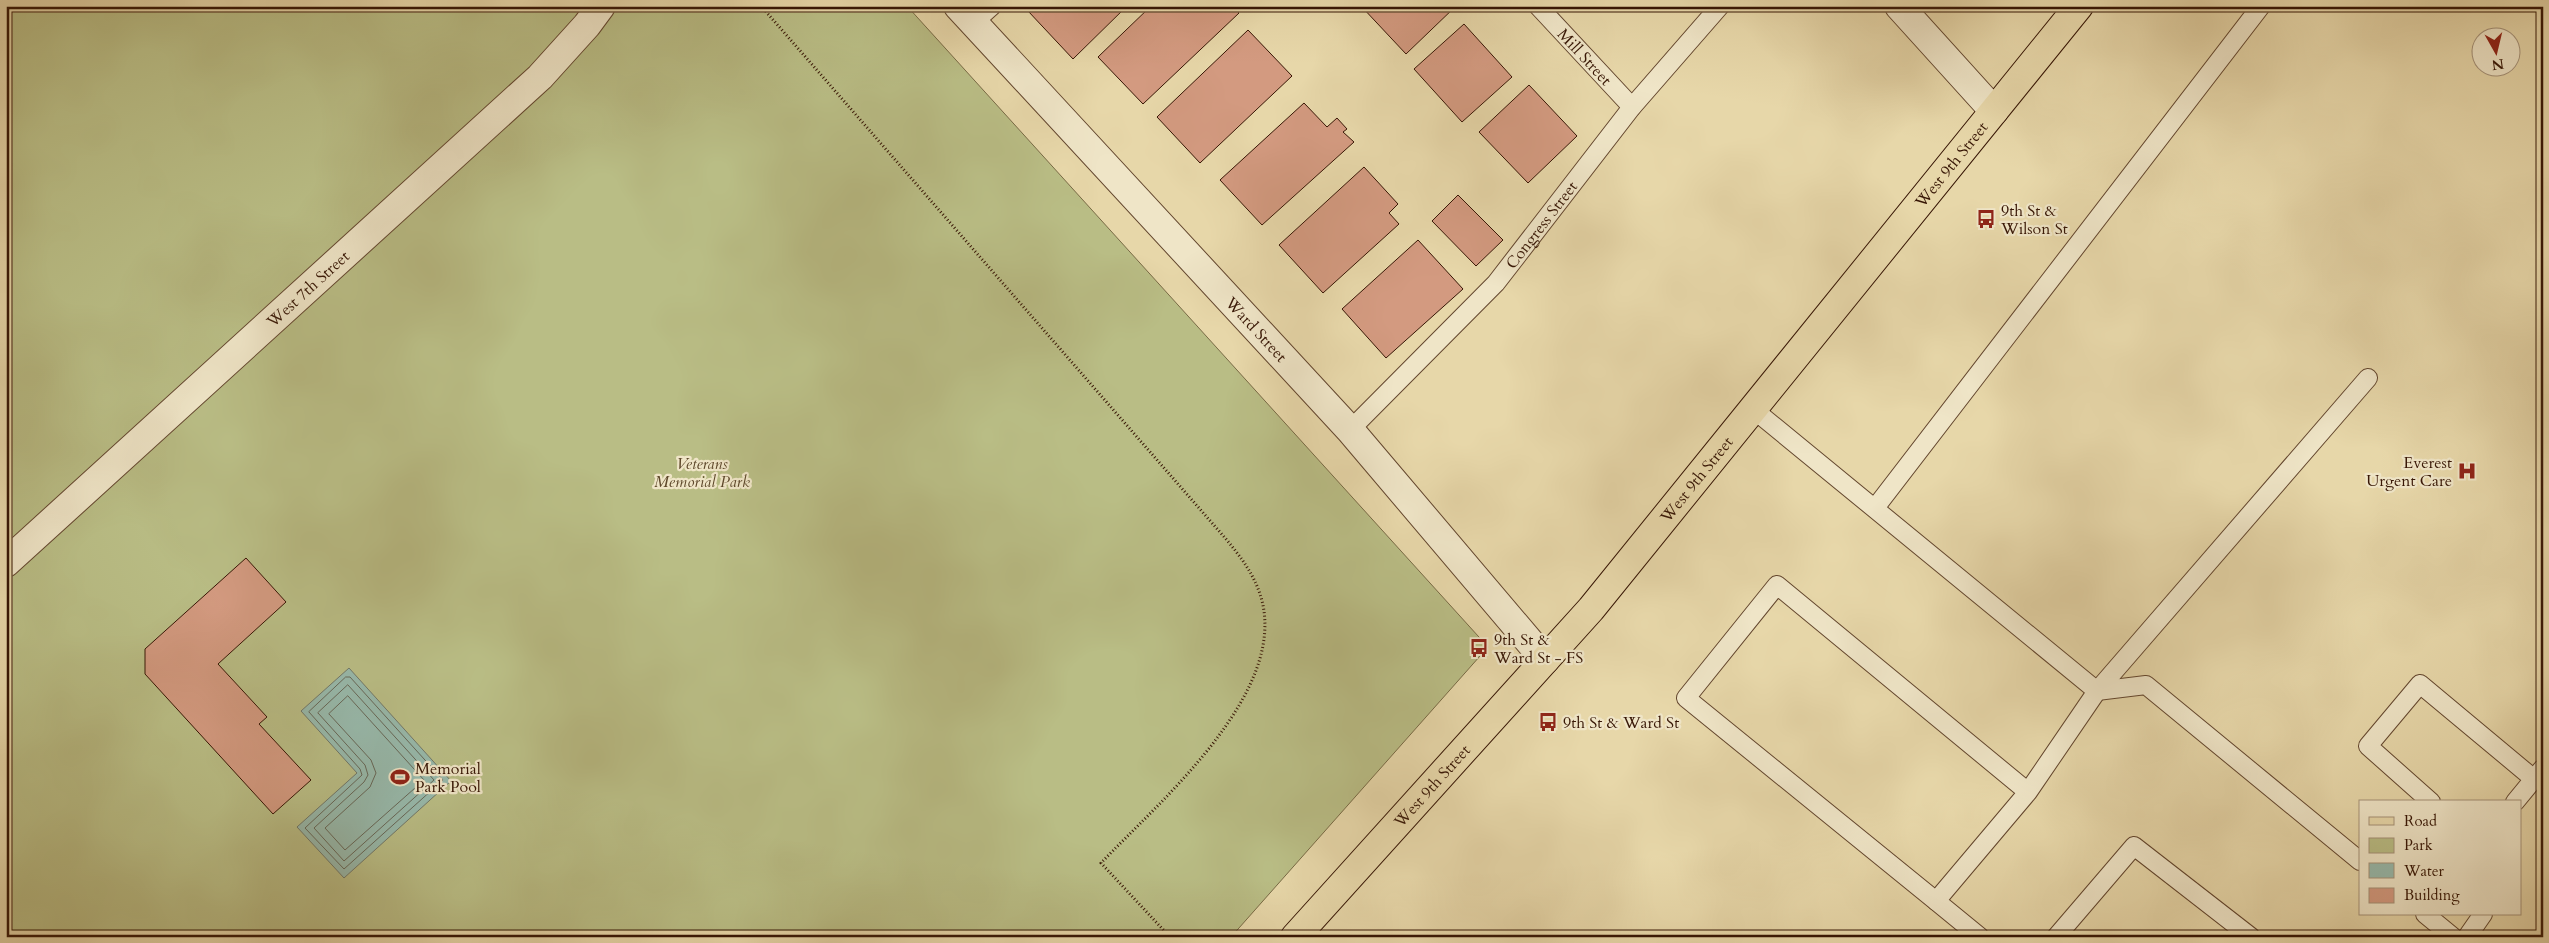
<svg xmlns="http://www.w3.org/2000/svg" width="2549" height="943" viewBox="0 0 2549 943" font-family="Cardo,serif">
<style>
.green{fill:#b9bd85;stroke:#786a45}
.water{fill:#97b9ab;stroke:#717869}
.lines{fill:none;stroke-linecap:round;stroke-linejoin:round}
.shore{stroke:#676858;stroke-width:1}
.building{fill:#d39a80;stroke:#371605}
.lane-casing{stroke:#63462e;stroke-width:20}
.street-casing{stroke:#63462e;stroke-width:30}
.primary-casing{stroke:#371605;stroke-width:30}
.path{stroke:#371605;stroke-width:3;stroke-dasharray:1 2.5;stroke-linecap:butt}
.lane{stroke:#efe5c7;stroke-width:18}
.street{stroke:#efe5c7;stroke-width:28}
.primary{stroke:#e7d7a9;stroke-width:28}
.labels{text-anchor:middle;stroke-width:4.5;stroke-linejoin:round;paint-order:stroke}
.street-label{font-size:16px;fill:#371605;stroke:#efe5c7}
.poi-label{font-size:16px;fill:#371605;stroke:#efe5c7;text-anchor:start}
.park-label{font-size:16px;font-style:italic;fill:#5e482b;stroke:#efe5c7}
</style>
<rect width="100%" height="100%" fill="#e7d7a9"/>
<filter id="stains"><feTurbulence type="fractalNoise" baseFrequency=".004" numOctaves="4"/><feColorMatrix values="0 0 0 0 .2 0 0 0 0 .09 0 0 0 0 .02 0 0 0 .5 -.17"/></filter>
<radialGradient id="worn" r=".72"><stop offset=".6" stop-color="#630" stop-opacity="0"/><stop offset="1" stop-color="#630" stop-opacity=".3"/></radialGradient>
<path class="green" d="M6,6h901l581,641 -257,290h-1225z"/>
<path class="water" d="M349,668l102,113 -107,97 -47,-51 60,-54 -56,-62z"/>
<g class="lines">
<path class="shore" d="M346,677h4l93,103 -99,89 -39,-41 57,-53 -2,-6 -51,-57z
M348,685l86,95 -90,81 -30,-33 50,-46 4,-7 -3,-10 -47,-52z
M348,696l76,84 -79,70 -20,-22 45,-41 6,-14 -5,-13 -42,-46z"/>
</g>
<path class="building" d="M1033,6h94l-54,53 -45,-48z
M1151,6h82l6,7 -96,91 -45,-47z
M1361,6h95l-50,48z
M1464,24l48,53 -50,45 -48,-53z
M1248,30l44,46 -92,87 -43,-46z
M1529,85l48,51 -49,47 -49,-51z
M1304,103l23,24 10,-9 10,11 -4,3 11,10 -92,83 -42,-45z
M1364,167l34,37 -9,9 10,11 -76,69 -44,-48z
M1458,195l45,45 -27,26 -44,-45z
M1418,240l45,49 -77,69 -44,-49z
M246,558l40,44 -68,62 49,53 -8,7 52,56 -38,34 -128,-140v-25z"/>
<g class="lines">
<g class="lane-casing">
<g id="lane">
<path id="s1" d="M1538,6l94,101"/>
<path d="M973,23l19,-17"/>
<path d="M1753,409l344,282 49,-6 214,176"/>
<path id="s2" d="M1350,430l146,-147 136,-176 88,-101"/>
<path d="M1875,508l386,-502"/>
<path d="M2028,792l-251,-207 -91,113 250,203 92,-109 69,-101 271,-313"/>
<path d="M2431,802l-63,-56 52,-62 114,95"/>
<path d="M2515,802l28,-34"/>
<path d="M1936,901l44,36"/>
<path d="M2425,914l28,23"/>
<path d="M2056,937l78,-91 117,91"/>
<path d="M2467,937l16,-23"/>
</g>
</g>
<g class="street-casing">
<g id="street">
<path id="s3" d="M958,6l392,424 195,230"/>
<path d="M1899,6l95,105"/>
<path id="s4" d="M6,563l534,-486 47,-52 14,-19"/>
</g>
</g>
<g class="primary-casing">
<g id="primary">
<path id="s5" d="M1295,937l296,-328 488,-603"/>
</g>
</g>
<path class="path" d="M761,6l465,533c14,17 27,34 34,55 32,96 -100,207 -159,269l69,74"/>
<use href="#lane" class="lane"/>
<use href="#street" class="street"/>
<use href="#primary" class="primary"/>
</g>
<defs>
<g id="bus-bare" transform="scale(1.5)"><path d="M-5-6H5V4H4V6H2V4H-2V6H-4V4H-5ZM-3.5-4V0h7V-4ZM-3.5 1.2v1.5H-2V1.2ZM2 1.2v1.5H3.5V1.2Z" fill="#8f2418" stroke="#efe5c7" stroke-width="2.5" paint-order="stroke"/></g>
<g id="hospital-bare" transform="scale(1.5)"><path d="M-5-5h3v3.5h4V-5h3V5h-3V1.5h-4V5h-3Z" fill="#8f2418" stroke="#efe5c7" stroke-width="2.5" paint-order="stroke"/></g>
<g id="stadium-bare" transform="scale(1.5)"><path d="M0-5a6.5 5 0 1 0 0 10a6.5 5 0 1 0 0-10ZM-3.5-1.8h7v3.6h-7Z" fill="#8f2418" stroke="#efe5c7" stroke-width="2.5" paint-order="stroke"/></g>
</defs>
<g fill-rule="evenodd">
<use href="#bus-bare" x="1986" y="219"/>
<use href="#hospital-bare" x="2467" y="471"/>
<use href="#bus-bare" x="1479" y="648"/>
<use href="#bus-bare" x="1548" y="722"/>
<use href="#stadium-bare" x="400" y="777"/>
</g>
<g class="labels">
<g class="street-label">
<text dy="6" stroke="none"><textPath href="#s1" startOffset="69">Mill Street</textPath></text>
<text dy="6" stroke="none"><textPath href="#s5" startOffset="1014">West 9th Street</textPath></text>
<text dy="6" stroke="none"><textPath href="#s2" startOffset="281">Congress Street</textPath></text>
<text dy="6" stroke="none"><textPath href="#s4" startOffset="408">West 7th Street</textPath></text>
<text dy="6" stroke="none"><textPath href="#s3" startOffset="440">Ward Street</textPath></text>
<text dy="6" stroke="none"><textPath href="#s5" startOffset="609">West 9th Street</textPath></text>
<text dy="6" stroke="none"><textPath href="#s5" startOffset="204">West 9th Street</textPath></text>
</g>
<g class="poi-label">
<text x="2001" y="216">9th St &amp;<tspan x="2001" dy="18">Wilson St</tspan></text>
<text x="2452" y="468" text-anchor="end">Everest<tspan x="2452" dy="18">Urgent Care</tspan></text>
<text x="1494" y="645">9th St &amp;<tspan x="1494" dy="18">Ward St - FS</tspan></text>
<text x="1563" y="728">9th St &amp; Ward St</text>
<text x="415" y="774">Memorial<tspan x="415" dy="18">Park Pool</tspan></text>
</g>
<g class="park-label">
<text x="702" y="469">Veterans<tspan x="702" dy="18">Memorial Park</tspan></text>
</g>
</g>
<rect width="2549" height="943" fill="none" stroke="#e7d7a9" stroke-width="25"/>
<rect x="8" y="8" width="2534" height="928" fill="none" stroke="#371605" stroke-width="2.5"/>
<rect x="12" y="12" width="2524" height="918" fill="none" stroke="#371605"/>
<rect x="2359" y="800" width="162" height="115" fill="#efe5c7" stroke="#a59279"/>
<rect x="2369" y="817" width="25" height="8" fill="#e7d7a9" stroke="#a59279"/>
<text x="2404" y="826" font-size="15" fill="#371605">Road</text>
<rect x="2369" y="838" width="25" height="15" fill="#b9bd85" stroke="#a59279"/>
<text x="2404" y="850" font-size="15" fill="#371605">Park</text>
<rect x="2369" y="863" width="25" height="15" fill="#97b9ab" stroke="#a59279"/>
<text x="2404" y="876" font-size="15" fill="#371605">Water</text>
<rect x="2369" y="888" width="25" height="15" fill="#d39a80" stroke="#a59279"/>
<text x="2404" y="900" font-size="15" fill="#371605">Building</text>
<g transform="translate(2496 52) rotate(172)"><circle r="24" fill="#efe5c7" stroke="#a59279"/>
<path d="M0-4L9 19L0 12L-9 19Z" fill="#8f2418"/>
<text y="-8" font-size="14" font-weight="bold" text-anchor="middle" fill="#371605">N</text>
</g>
<rect width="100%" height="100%" filter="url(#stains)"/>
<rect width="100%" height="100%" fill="url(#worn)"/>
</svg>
